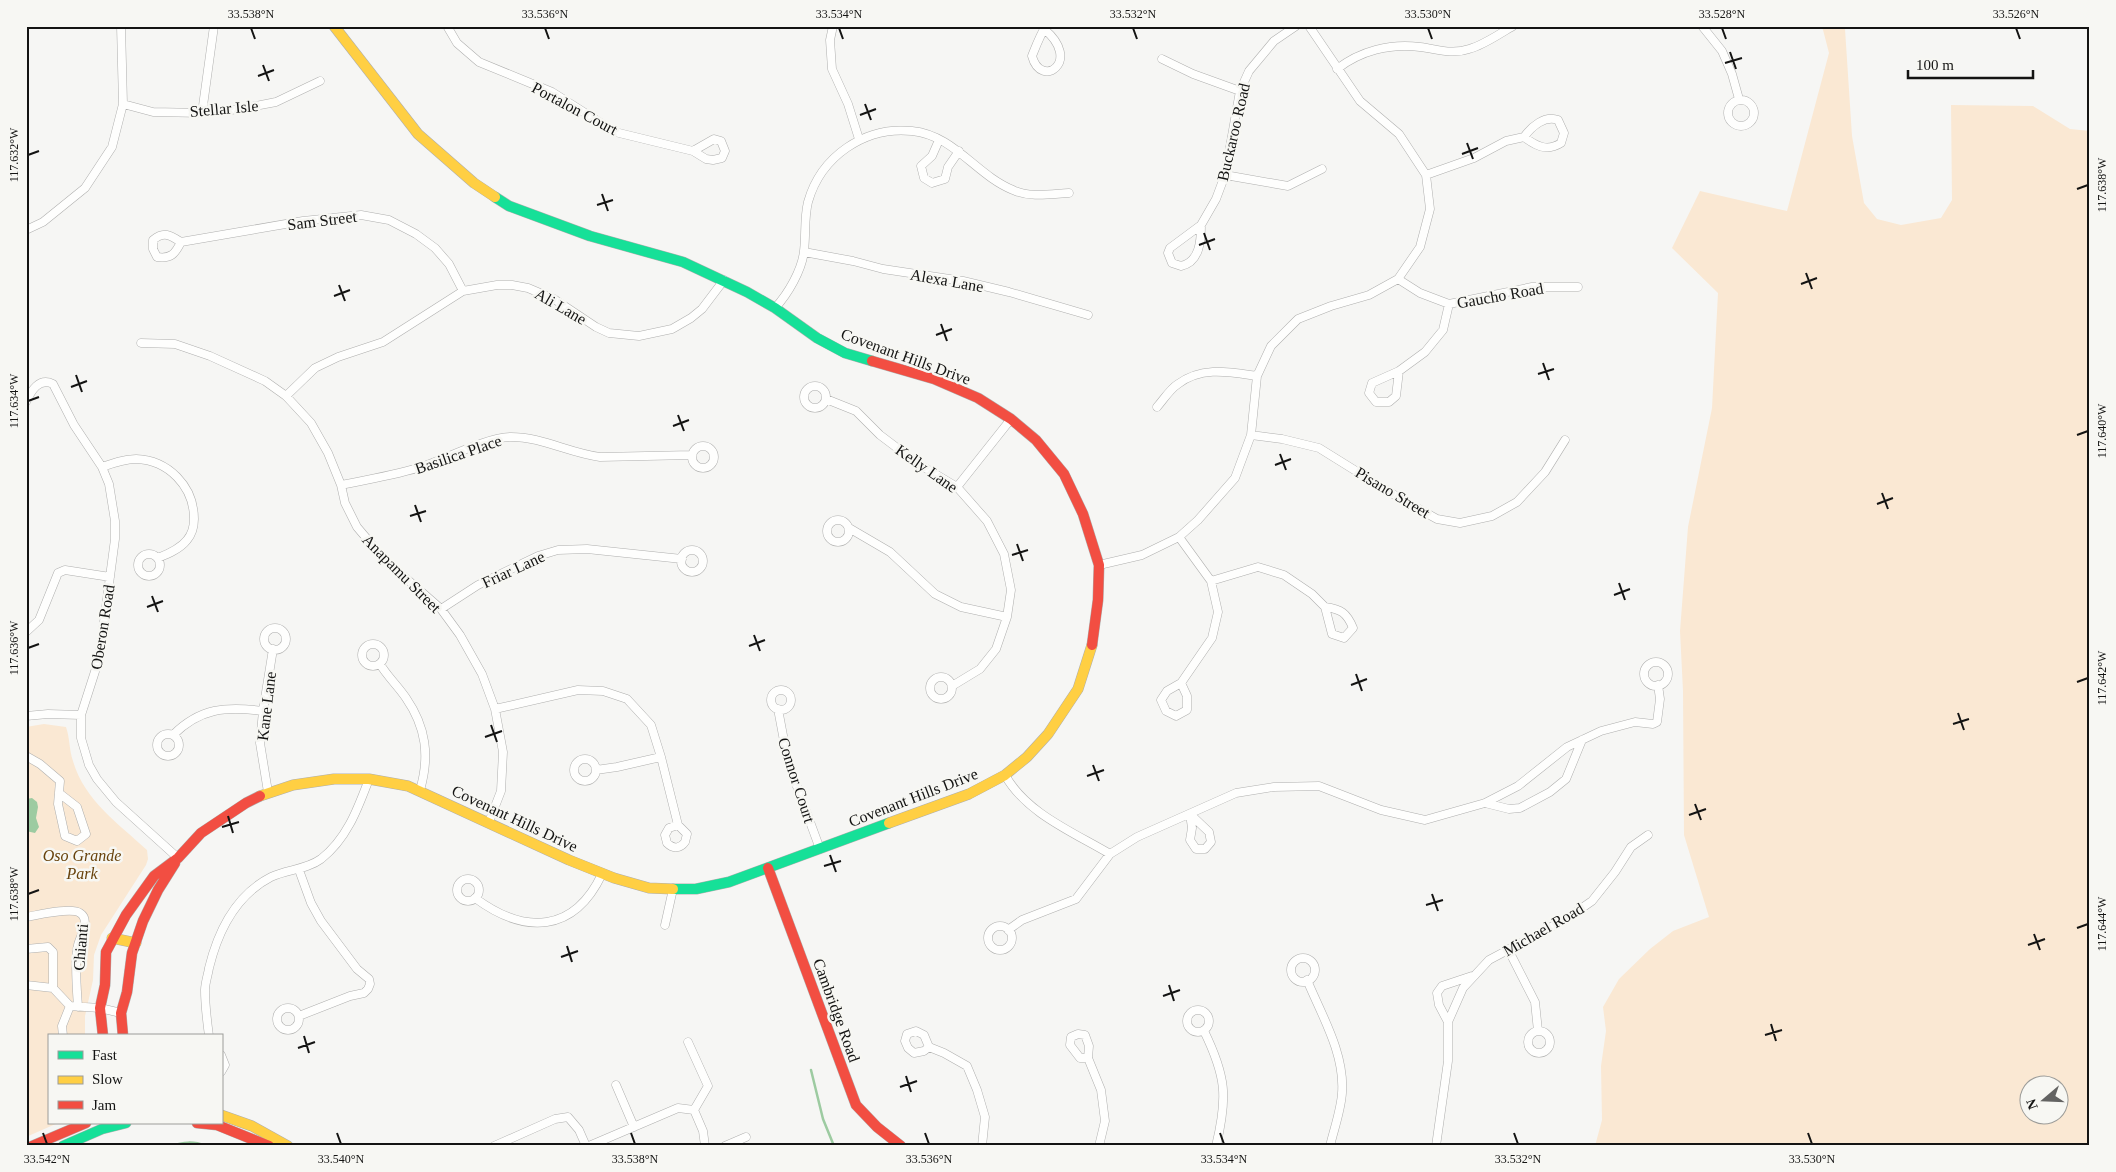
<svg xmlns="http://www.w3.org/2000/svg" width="2116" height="1172" viewBox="0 0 2116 1172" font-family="Georgia,serif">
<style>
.green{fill:#fae8d3;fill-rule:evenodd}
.water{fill:#9dcba1}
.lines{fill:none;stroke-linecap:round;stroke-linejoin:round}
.stream{stroke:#9dcba1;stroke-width:2.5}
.street-casing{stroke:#afafae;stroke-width:9}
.fast-casing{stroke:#afafae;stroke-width:11}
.slow-casing{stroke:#afafae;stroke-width:11}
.jam-casing{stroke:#afafae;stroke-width:11}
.street{stroke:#fefefd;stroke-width:8}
.fast{stroke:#16e098;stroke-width:10}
.slow{stroke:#ffcf43;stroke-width:10}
.jam{stroke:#f24e42;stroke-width:10}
.ticks{fill:none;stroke:#141413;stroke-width:2}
.labels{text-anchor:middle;stroke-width:5;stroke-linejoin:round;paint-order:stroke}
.street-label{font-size:16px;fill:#141413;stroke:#f7f7f3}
.park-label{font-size:16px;font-style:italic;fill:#68420b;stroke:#f7f7f3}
.neatline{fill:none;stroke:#141413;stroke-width:2}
.ticks-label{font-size:12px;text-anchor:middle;fill:#141413}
</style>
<rect width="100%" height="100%" fill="#f6f6f4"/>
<path class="green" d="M1822,26h25l-2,3 7,107 12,67 13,16 24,6 40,-7 11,-18 -1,-95 82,1 37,23 20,2v1015h-495l7,-26 -1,-54 5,-35 -3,-24 16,-28 31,-30 23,-18 36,-14 -25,-82 -1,-144 -3,-60 8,-104 24,-119 6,-115 -46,-45 28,-57 87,20 42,-158zM2028,1084h30v30h-30z
M44,724l22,3c4,11 3,23 7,34 11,39 46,63 74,89l1,9 -2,6 -45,70 -7,20 -1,25 -8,36v20h-36v87h9l-32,14v-410z"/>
<path class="water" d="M32,798l5,4 1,5 -2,11 3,9 -4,6 -9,-2v-32z"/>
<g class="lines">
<path class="stream" d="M811,1070l12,49 11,27
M170,1146c14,-4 23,-5 36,0"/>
<g class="street-casing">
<path id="street" d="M447,26l10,17 22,19 73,30 63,40 78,19 13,8 7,1 9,-2 3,-7 -4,-10 -7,-2 -21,12
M833,26l-3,14 2,29 16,35 11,35
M1044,26v3c39,32 -3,61 -12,27 4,-10 8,-21 14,-30
M1702,26l20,25 10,23 7,25
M1162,59l31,15 47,17
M1337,69c23,-18 53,-26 83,-22 17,2 32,8 49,2 15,-4 30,-15 44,-23
M1728 113a13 13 0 1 1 26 0a13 13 0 1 1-26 0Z
M123,104l30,8 49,1 38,-4 36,-7 44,-21
M202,113l12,-87
M939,140l-7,16 -11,10 3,12 8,5 13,-4 3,-12 11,-16
M1225,175l63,11 34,-17
M1426,175l48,-17 32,-17 18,-4c12,9 23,15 37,6l3,-10 -6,-13c-13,-5 -26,6 -34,17
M1201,225c0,15 -1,37 -20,41l-9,-3 -4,-10 2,-5 31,-23 15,-26 9,-24 15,-84 9,-20 25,-30 22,-15
M26,230l17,-8 42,-34 27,-41 11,-43 -2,-78
M181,242c-6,12 -10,17 -24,15l-4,-8v-9c11,-9 17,-5 28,2l122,-21 58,-6 28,5 27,14 19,14 14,16 14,27
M804,252l49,9 30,8 80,12 46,11 79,23
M1398,279l22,14 29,11 83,-17h46
M775,308c13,-14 27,-38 29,-57 2,-16 0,-33 4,-49 13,-46 57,-76 104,-71 42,4 64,44 101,59 17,8 38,4 56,3
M141,343l34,1 35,12 55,25 21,15 25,27 17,30 13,32 4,18 12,24 28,33 56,49 19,26 22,39 13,35 8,43 -2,39 -12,31
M1399,371l-3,25 -7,6h-13l-7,-9 3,-10 27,-12 26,-19 18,-22 6,-26
M804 397a11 11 0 1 1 22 0a11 11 0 1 1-22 0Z
M286,396l29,-28 23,-11 45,-15 80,-51 34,-6h15l16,3 26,11 42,28 13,6 30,3 33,-7 19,-11 11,-9 22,-29
M826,399l30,12 24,24 37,28 40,24 30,34 17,33 7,36 -4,27 -11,32 -16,20 -28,17
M26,402c5,-11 13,-25 27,-18l21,41 28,42 7,17 6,37v18l-16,120 -18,56v23l8,27 8,14 19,23 62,56
M1157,407c7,-8 13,-18 21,-23 24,-18 51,-12 79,-8
M1251,435l31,4 37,9 82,51 36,20 23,4 32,-7 25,-14 28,-30 20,-32
M692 457a11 11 0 1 1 22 0a11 11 0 1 1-22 0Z
M102,467c11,-4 22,-8 34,-8 32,1 58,27 58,60 0,7 -2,15 -7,21 -7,9 -19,14 -29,18
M341,485c28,-6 56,-10 83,-19 23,-8 64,-29 87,-29 31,0 58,16 89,20l92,-2
M957,487l54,-68
M827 531a11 11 0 1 1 22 0a11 11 0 1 1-22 0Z
M849,528l41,24 45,42 26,13 46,10
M1179,537l32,44 7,31 -6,26 -31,45 -14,8 -6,9 5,11 10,5 11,-6v-14l-6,-13
M681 561a11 11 0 1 1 22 0a11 11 0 1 1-22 0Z
M138 565a11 11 0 1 1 22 0a11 11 0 1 1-22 0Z
M1099,565l43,-10 37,-18 19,-17 37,-42 16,-43 6,-59 14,-30 27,-27 33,-13 38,-11 29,-16 22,-32 10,-38 -4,-34 -27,-41 -39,-33 -51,-75
M1211,581l47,-14 26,8 28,19 13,13 7,27 12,4 9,-10c-6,-15 -12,-19 -28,-21
M441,609l37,-24 60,-29 20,-6 29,-1 95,10
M264 639a11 11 0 1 1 22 0a11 11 0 1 1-22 0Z
M26,632l13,-12 19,-47 7,-3 45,7
M362 655a11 11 0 1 1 22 0a11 11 0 1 1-22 0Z
M1644 674a12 12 0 1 1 24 0a12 12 0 1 1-24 0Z
M380,664c7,12 18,22 26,34 20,29 24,58 14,92
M930 688a11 11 0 1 1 22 0a11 11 0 1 1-22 0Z
M771 700a10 10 0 1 1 20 0a10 10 0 1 1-20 0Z
M495,709l83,-19 25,1 24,8 24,26 10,32 17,68 9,9 -2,8c-5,7 -12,7 -18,1l-2,-8 4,-7 9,-3
M778,709l10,53 32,87
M26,716l22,-2 33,1
M157 745a11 11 0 1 1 22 0a11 11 0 1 1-22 0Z
M173,735c27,-27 53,-29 90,-24
M26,756l14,8 20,17 -2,23 7,32 12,5 9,-7 -9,-27 -18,-14
M574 770a11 11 0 1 1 22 0a11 11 0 1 1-22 0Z
M596,770l21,-3 44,-10
M1005,775c21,38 68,57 105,79
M268,792l-8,-49 3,-32 10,-62
M1485,803l24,6 11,-1 30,-16 16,-13 16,-39
M1190,814l19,18 2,10 -6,7h-9l-6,-9 2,-12z
M299,870l12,33 10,18 36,48 12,10 1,5 -2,5 -4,4 -14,3 -51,20
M457 890a11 11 0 1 1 22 0a11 11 0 1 1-22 0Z
M475,898c50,37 99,35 127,-24
M26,917c12,-2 45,-10 54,-4 11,7 0,23 -2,32 -4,14 -1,46 0,62
M665,925l8,-36
M988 938a12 12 0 1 1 24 0a12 12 0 1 1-24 0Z
M1008,930l14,-10 54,-21 34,-45 27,-17 99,-44 38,-6 45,-1 62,24 44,10 60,-17 33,-17 49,-39 34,-16 34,-9 18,2 4,-2 3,-23 -2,-14
M26,949l22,-2 5,5v36
M1508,949l27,53 3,29
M1291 970a12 12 0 1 1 24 0a12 12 0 1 1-24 0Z
M1307,980c15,36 38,74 35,113 -1,17 -8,36 -12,53
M26,985l27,3 17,18 30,2 21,5
M277 1019a11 11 0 1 1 22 0a11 11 0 1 1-22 0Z
M1187 1021a11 11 0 1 1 22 0a11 11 0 1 1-22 0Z
M1448,1022l-9,-17 -2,-12 5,-7 30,-10
M1204,1031c22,45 24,66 12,115
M1528 1042a11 11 0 1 1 22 0a11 11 0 1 1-22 0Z
M63,1036l-1,-10 8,-20
M209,1036c-2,-15 -4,-31 -4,-46 0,-7 3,-15 4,-22 9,-37 27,-73 62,-91 16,-8 35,-7 50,-18 26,-20 37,-51 48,-80
M688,1042l20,44 -14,24
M929,1047l-5,4 -10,2 -6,-5 -3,-7 2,-7 9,-3 8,4 5,12 15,6 23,13 10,24 8,27 -3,29
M221,1055l4,10 -4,7
M1088,1058h-8l-10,-13 1,-8 7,-3 7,1 4,11 -1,12 13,32 4,31 -6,25
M616,1085l18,42
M494,1146l61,-27 13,-2 11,13 7,16
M589,1146l89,-38 16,2 9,21 2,15
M725,1146l21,-9
M1436,1146l12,-85v-39l15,-34 26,-28 77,-41 26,-18 23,-29 16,-25 17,-12"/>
</g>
<g class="fast-casing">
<path id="fast" d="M495,197l14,9 81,30 93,26 64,30 28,16 42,30 28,15 27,8
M673,889h23l33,-7 160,-59
M63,1146l39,-17 24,-6"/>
</g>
<g class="slow-casing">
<path id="slow" d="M334,26l84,108 56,49 21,14
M260,796l33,-11 41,-6h35l39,7 161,74 45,18 35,10 24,1
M889,823l80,-29 36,-19 22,-18 21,-23 30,-45 14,-44
M112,938l24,5
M221,1115l31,11 36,20"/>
</g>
<g class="jam-casing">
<path id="jam" d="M872,361l62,18 44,19 33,21 25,21 28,34 19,40 16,51 -1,35 -6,45
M768,868l88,237 21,22 24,19
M103,1036l-3,-28 5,-23 1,-33 20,-37 28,-39 24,-18 23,-25 45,-30 14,-7
M123,1036l-2,-23 6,-21 5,-39 11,-32 15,-31 17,-27
M197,1123l20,2 52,21
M32,1146l54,-23"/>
</g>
<use href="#street" class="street"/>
<use href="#fast" class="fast"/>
<use href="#slow" class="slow"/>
<use href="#jam" class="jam"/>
</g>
<path class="ticks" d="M251,28l4,11M545,28l4,11M839,28l4,11M1133,28l4,11M1428,28l4,11M1722,28l4,11M2016,28l4,11M1730,52l6,17M1725,63l17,-5M263,65l6,16M258,76l16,-6M865,104l6,16M860,115l16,-6M1467,143l6,16M1462,154l16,-6M28,155l11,-4M2077,189l11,-4M602,194l6,17M597,205l16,-5M1204,233l6,17M1199,245l16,-6M1806,273l6,16M1801,284l16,-6M339,285l6,16M334,296l16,-6M941,324l6,17M936,335l16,-6M1543,363l6,17M1538,374l16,-5M76,375l6,17M71,387l16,-6M28,401l11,-4M678,415l6,16M673,426l16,-6M2077,435l11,-4M1280,454l6,16M1275,465l16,-6M1882,493l6,16M1877,504l16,-6M415,505l6,17M410,516l16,-5M1017,544l6,17M1012,555l16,-5M1619,583l6,17M1614,595l16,-6M152,596l6,16M147,607l16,-6M754,635l6,16M749,646l16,-6M28,648l11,-4M1356,674l6,17M2077,682l11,-4M1351,685l16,-6M1958,713l6,17M1953,724l16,-5M491,725l6,17M485,737l17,-6M1093,765l6,16M1087,776l17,-6M1695,804l6,16M1689,815l17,-6M228,816l5,17M222,827l17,-5M830,855l6,17M824,866l17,-5M28,894l11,-4M1432,894l6,17M1426,905l17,-5M2077,928l11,-4M2034,934l6,16M2028,945l17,-6M567,946l5,16M561,957l17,-6M1169,985l5,16M1163,996l17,-6M1771,1024l5,17M1765,1035l17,-5M304,1036l5,17M298,1048l17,-6M906,1076l5,16M900,1087l17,-6M43,1133l4,11M337,1133l4,11M631,1133l4,11M925,1133l4,11M1220,1133l4,11M1514,1133l4,11M1808,1133l4,11"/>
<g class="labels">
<g class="street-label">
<text transform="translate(224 108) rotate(-5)" y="6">Stellar Isle</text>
<text transform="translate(575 108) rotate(28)" y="6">Portalon Court</text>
<text transform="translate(1233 132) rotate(-77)" y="6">Buckaroo Road</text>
<text transform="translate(322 220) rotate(-7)" y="6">Sam Street</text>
<text transform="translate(947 280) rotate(10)" y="6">Alexa Lane</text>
<text transform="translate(1500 295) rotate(-10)" y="6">Gaucho Road</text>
<text transform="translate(561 306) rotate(30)" y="6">Ali Lane</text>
<text transform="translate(906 356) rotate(20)" y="6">Covenant Hills Drive</text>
<text transform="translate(458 454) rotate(-19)" y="6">Basilica Place</text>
<text transform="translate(927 468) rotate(35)" y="6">Kelly Lane</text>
<text transform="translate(1393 492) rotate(31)" y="6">Pisano Street</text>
<text transform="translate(513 569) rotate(-25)" y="6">Friar Lane</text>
<text transform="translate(402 573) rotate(45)" y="6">Anapamu Street</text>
<text transform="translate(102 627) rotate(-81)" y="6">Oberon Road</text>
<text transform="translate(266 706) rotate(-83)" y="6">Kane Lane</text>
<text transform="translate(797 780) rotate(72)" y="6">Connor Court</text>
<text transform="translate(913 797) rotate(-21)" y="6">Covenant Hills Drive</text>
<text transform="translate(515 818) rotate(25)" y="6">Covenant Hills Drive</text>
<text transform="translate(1543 929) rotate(-30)" y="6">Michael Road</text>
<text transform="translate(80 947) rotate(-85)" y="6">Chianti</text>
<text transform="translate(837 1010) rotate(70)" y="6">Cambridge Road</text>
</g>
<g class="park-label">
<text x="82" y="861">Oso Grande<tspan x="82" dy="18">Park</tspan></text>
</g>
</g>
<rect width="2116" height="1172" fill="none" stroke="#f7f7f3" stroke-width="55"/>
<rect x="48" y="1034" width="175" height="90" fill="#f7f7f3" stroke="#9c9c99"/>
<rect x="58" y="1051" width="25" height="8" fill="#16e098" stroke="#9c9c99"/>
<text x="92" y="1060" font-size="15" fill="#141413">Fast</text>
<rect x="58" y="1076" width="25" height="8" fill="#ffcf43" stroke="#9c9c99"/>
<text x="92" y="1084" font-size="15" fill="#141413">Slow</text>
<rect x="58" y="1101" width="25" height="8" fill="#f24e42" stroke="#9c9c99"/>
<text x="92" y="1110" font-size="15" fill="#141413">Jam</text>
<g transform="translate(2044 1100) rotate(251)"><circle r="24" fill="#f7f7f3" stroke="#9c9c99"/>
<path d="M0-4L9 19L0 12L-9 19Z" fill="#636362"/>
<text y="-8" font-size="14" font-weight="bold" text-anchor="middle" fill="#141413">N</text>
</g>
<path d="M1908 70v8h125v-8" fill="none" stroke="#141413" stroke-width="2.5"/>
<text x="1916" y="70" font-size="15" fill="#141413" stroke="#f7f7f3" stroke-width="4" paint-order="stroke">100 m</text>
<rect x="28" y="28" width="2060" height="1116" class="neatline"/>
<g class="ticks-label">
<text x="251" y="18">33.538°N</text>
<text x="545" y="18">33.536°N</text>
<text x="839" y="18">33.534°N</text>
<text x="1133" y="18">33.532°N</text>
<text x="1428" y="18">33.530°N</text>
<text x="1722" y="18">33.528°N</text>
<text x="2016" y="18">33.526°N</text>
<text transform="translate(14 155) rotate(-90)" y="4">117.632°W</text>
<text transform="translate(2102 185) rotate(-90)" y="4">117.638°W</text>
<text transform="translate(14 401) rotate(-90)" y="4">117.634°W</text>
<text transform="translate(2102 431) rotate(-90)" y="4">117.640°W</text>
<text transform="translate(14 648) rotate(-90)" y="4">117.636°W</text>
<text transform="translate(2102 678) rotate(-90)" y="4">117.642°W</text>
<text transform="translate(14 894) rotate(-90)" y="4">117.638°W</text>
<text transform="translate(2102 924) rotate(-90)" y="4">117.644°W</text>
<text x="47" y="1163">33.542°N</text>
<text x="341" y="1163">33.540°N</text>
<text x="635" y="1163">33.538°N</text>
<text x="929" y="1163">33.536°N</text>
<text x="1224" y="1163">33.534°N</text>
<text x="1518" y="1163">33.532°N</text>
<text x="1812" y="1163">33.530°N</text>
</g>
</svg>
